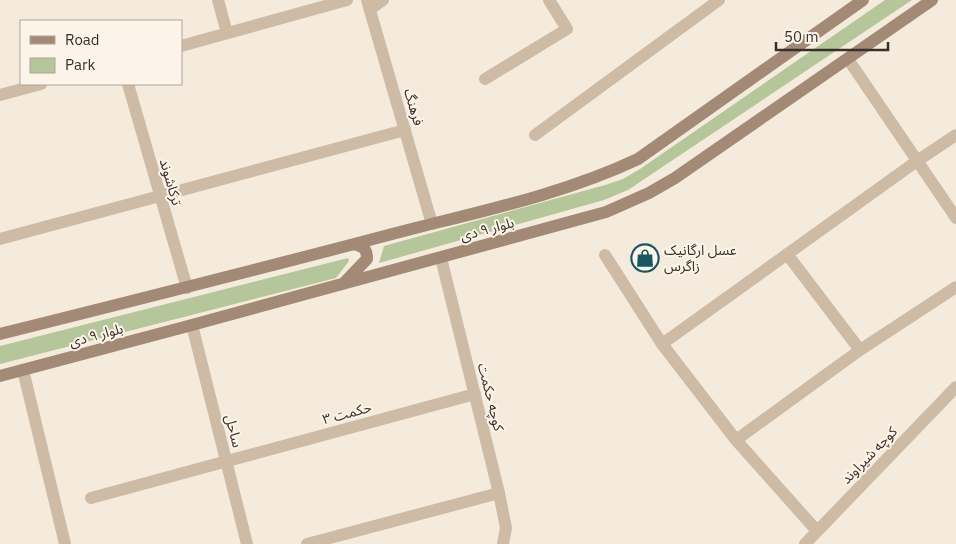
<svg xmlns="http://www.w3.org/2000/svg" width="956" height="544" viewBox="0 0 956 544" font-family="'IBM Plex Sans','Noto Sans Arabic',sans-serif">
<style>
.green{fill:#b4c69a}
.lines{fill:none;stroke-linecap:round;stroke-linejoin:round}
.minor{stroke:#cebba6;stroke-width:12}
.tertiary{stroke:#cebba6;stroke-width:12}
.secondary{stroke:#a38a77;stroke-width:12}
.labels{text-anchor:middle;stroke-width:4;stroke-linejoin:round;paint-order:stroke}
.street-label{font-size:14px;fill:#3a2f28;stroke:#fcf4e9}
.poi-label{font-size:14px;fill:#3a2f28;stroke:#fcf4e9;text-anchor:start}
</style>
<rect width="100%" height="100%" fill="#f5ebdc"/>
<path class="green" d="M885,0h27l-284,190 -24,10 -225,63 5,-17 221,-61 18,-6 17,-10z
M348,258l1,3 -13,17 -336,86v-18z"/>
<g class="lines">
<path class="minor" d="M218,0l9,33
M370,9l13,-9
M181,46l166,-46
M848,59l108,159
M485,79l82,-50 -18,-29
M128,84l59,204
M0,95l41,-11
M535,135l184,-135
M0,239l405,-109
M787,254l73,96
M605,255l57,89 74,96 81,91
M192,325l55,219
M662,344l255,-183 39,-26
M23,370l42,174
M736,440l124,-90 96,-63
M91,498l384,-104
M307,544l192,-51
M805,544l151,-157"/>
<path class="tertiary" d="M367,0l65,224
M441,258l58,235 7,35 -3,16"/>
<path class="secondary" d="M345,282l22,-23c0,-10 -3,-12 -13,-15
M0,334c132,-33 264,-66 396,-101 81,-21 166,-38 242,-74l225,-159
M0,376l192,-51 414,-113 43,-19 26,-15 257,-178"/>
</g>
<defs>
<g id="shop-ring" transform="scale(1.4375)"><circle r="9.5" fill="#fcf4e9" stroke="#185760" stroke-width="1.5"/><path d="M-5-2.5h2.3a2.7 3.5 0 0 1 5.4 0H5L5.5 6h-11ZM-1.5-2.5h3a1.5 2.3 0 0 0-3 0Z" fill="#185760"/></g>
</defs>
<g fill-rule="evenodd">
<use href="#shop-ring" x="645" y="258"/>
</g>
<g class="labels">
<g class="street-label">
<text transform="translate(414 107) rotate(74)" y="5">فرهنگ</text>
<text transform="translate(171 182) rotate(74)" y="5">ترکاشوند</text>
<text transform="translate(487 229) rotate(-15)" y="5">بلوار ۹ دی</text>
<text transform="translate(96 335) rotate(-15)" y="5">بلوار ۹ دی</text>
<text transform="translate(491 397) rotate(76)" y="5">کوچه حکمت</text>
<text transform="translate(347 413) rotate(-15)" y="5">حکمت ۳</text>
<text transform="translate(234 431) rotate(76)" y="5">ساحل</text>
<text transform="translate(869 455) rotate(-46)" y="5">کوچه شیراوند</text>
</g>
<g class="poi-label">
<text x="664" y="255">عسل ارگانیک<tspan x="664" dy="16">زاگرس</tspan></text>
</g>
</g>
<rect x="20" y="20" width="162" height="65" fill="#fcf4e9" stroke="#aea59c"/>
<rect x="30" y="36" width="25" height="8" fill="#a38a77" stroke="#aea59c"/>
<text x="65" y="45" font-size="15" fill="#3a2f28">Road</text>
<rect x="30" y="58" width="25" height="15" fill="#b4c69a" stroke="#aea59c"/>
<text x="65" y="70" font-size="15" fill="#3a2f28">Park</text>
<path d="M776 42v8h112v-8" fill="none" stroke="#3a2f28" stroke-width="2.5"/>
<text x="784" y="42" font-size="15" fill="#3a2f28" stroke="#fcf4e9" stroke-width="4" paint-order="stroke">50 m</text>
</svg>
